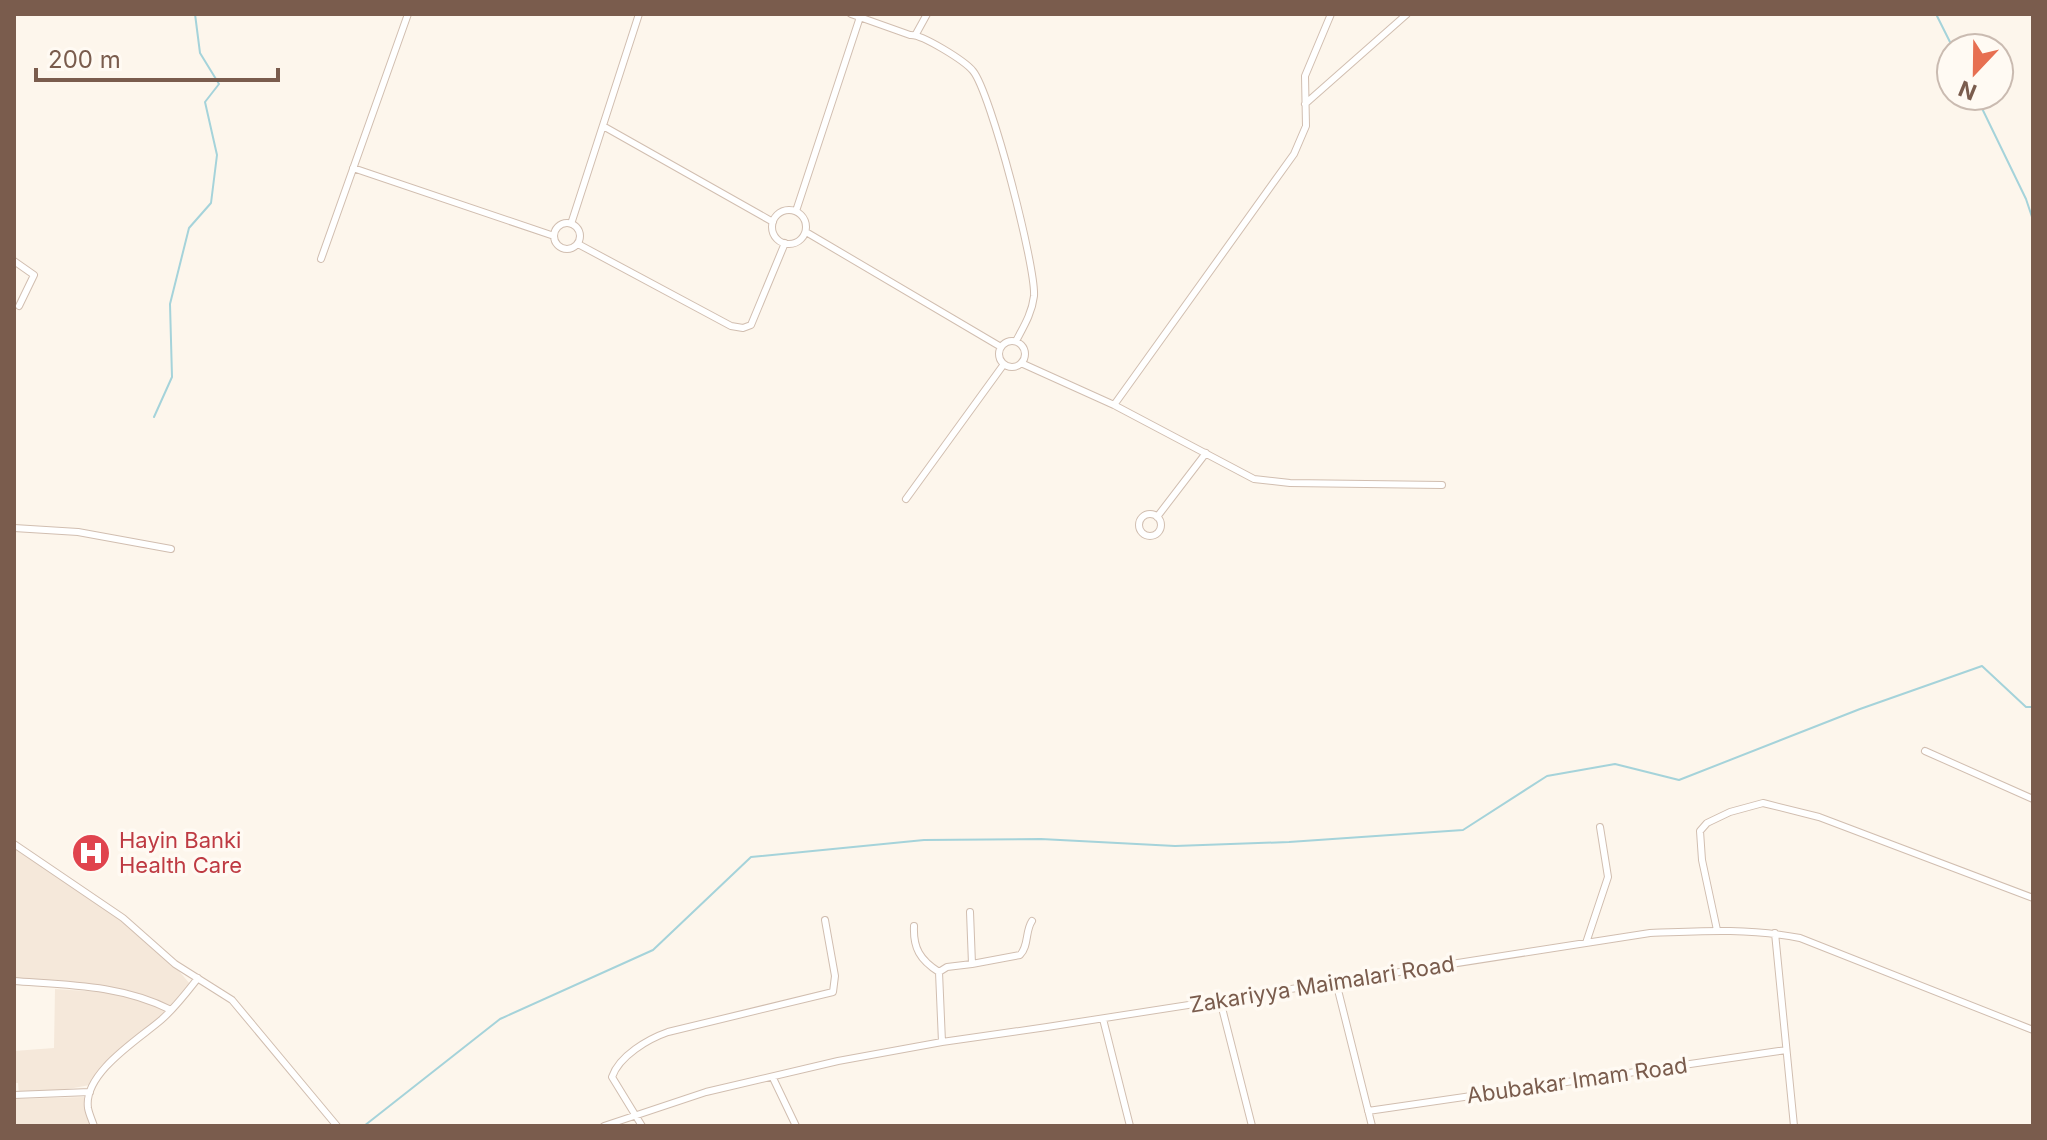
<svg xmlns="http://www.w3.org/2000/svg" width="2047" height="1140" viewBox="0 0 2047 1140" font-family="Inter,sans-serif">
<style>
.residential{fill:#f5e8da}
.lines{fill:none;stroke-linecap:round;stroke-linejoin:round}
.stream{stroke:#a5d3da;stroke-width:2}
.street-casing{stroke:#d1beb0;stroke-width:8}
.street{stroke:#fff;stroke-width:6}
.labels{text-anchor:middle;stroke-width:7;stroke-linejoin:round;paint-order:stroke}
.health-label{font-size:22px;fill:#be3a42;stroke:#fffaf3;text-anchor:start}
.street-label{font-size:22px;fill:#7a5c4d;stroke:#fffaf3}
</style>
<rect width="100%" height="100%" fill="#fdf6ec"/>
<path class="residential" d="M14,846l111,75 47,42 18,21 -20,24 -26,-12 -130,-15z
M55,989l62,4 48,16 2,5 -36,25 -41,46 -50,9h-21l-1,-11h-4v-32l40,-3z
M84,1097l8,29h-78v-27z"/>
<g class="lines">
<path class="stream" d="M1936,14l17,34
M1976,96l50,103 7,21
M154,417l18,-40 -2,-73 19,-76 22,-25 6,-48 -12,-53 14,-18 -19,-31 -5,-39
M364,1126l136,-107 153,-69 98,-93 173,-17 117,-1 134,7 114,-4 174,-12 84,-54 68,-12 64,16 181,-71 122,-43 44,41h7"/>
<g class="street-casing">
<path id="street" d="M851,14l59,21c12,-1 55,26 63,36 18,22 63,196 61,225 -2,17 -10,30 -18,45
M916,34l11,-20
M1305,104l102,-90
M603,126l170,96
M353,168l201,68
M772 227a17 17 0 1 1 34 0a17 17 0 1 1-34 0Z
M796,211l64,-194
M554 236a13 13 0 1 1 26 0a13 13 0 1 1-26 0Z
M571,224l68,-210
M806,232l195,115
M578,244l153,82 12,2 8,-3 34,-82
M321,259l87,-245
M14,261l20,14 -15,31
M999 354a13 13 0 1 1 26 0a13 13 0 1 1-26 0Z
M1021,363l93,42 140,74 36,4 152,2
M1114,405l180,-251 12,-28 -1,-50 26,-62
M906,499l98,-135
M1139 525a11 11 0 1 1 22 0a11 11 0 1 1-22 0Z
M1157,517l49,-64
M14,528l64,4 93,17
M1925,751l108,48
M14,844l109,74 52,46 57,36 105,126
M970,912l2,52 48,-9c9,-9 5,-24 12,-34
M914,926c-1,22 6,34 25,46
M1717,930l-15,-70 -2,-29 7,-8 23,-11 33,-9 56,14 214,81
M1775,933l19,193
M1586,943l22,-66 -8,-50
M14,981c55,4 108,4 157,29
M1336,982l36,144
M1220,1000l32,126
M1103,1019l27,107
M942,1042l-3,-70 8,-5 25,-3
M773,1078l23,48
M14,1095l76,-3
M1368,1111l418,-61
M94,1126c-2,-6 -5,-12 -6,-18 -5,-35 51,-69 73,-88 14,-12 26,-28 37,-42
M604,1126l102,-34 132,-31 104,-19 105,-15 603,-94c50,-2 100,-5 150,5l233,92
M642,1126l-30,-49c7,-21 36,-38 56,-45l165,-40 2,-16 -10,-56"/>
</g>
<use href="#street" class="street"/>
</g>
<defs>
<g id="hospital-disc" transform="scale(2)"><circle r="9.5" fill="#e0444e" stroke="#fffaf3"/><path d="M-5-5h3v3.5h4V-5h3V5h-3V1.5h-4V5h-3Z" fill="#fff"/></g>
</defs>
<g fill-rule="evenodd">
<use href="#hospital-disc" x="91" y="853"/>
</g>
<g class="labels">
<g class="health-label">
<text x="119" y="848">Hayin Banki<tspan x="119" dy="25">Health Care</tspan></text>
</g>
<g class="street-label">
<text transform="translate(1322 984) rotate(-9)" y="8">Zakariyya Maimalari Road</text>
<text transform="translate(1577 1080) rotate(-8)" y="8">Abubakar Imam Road</text>
</g>
</g>
<rect width="2047" height="1140" fill="none" stroke="#7a5c4d" stroke-width="32"/>
<g transform="translate(1975 72) rotate(202)"><circle r="38" fill="#fffaf3" stroke="#cabbb1" stroke-width="2"/>
<path d="M0-6L14 30L0 20L-14 30Z" fill="#e76f51"/>
<text y="-12" font-size="22" font-weight="bold" text-anchor="middle" fill="#7a5c4d">N</text>
</g>
<path d="M36 68v12h242v-12" fill="none" stroke="#7a5c4d" stroke-width="4"/>
<text x="48" y="68" font-size="24" fill="#7a5c4d" stroke="#fffaf3" stroke-width="6" paint-order="stroke">200 m</text>
</svg>
